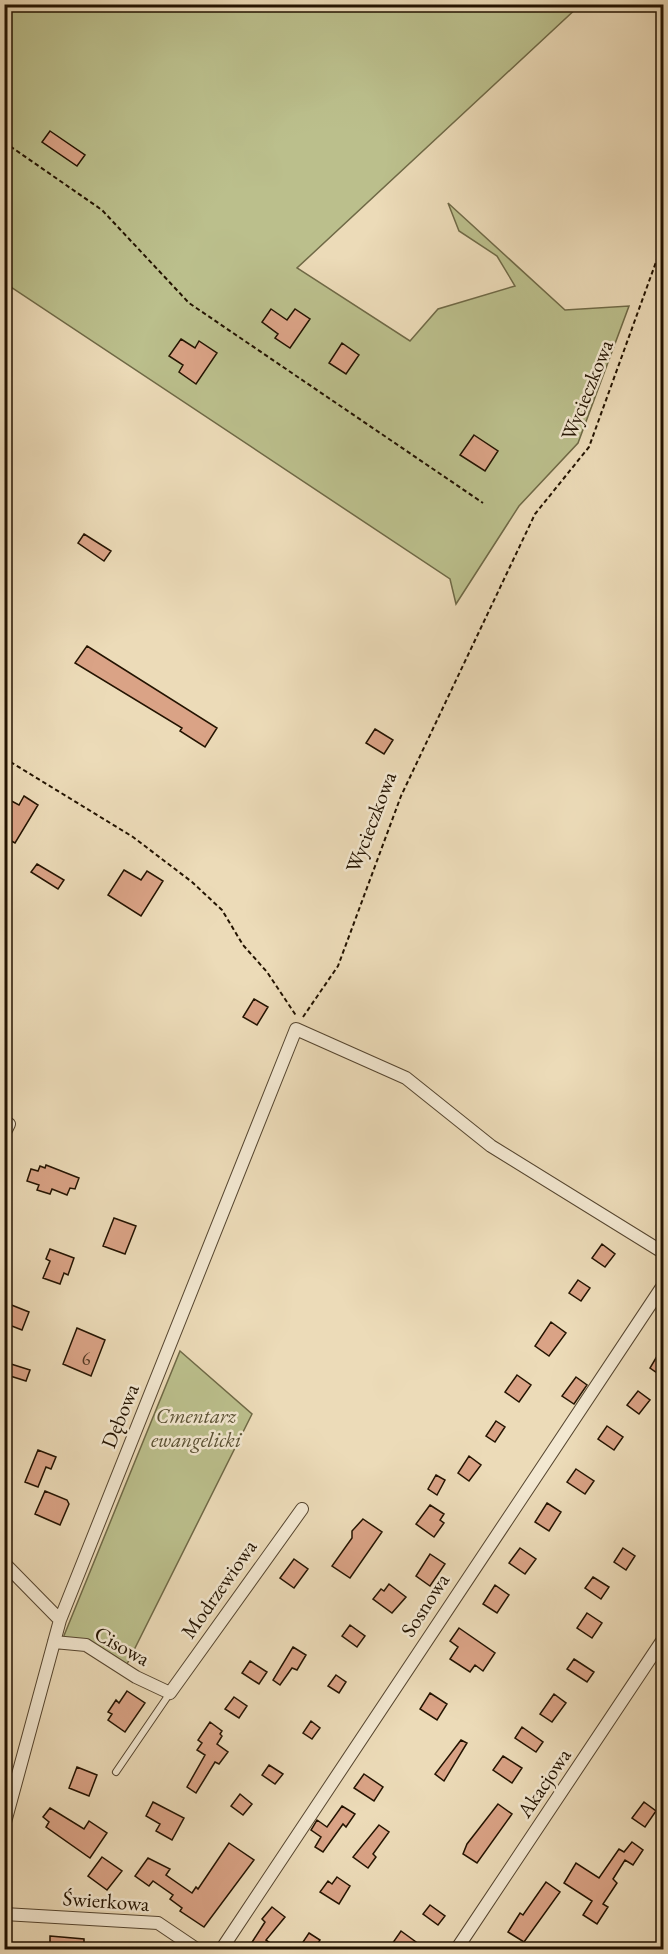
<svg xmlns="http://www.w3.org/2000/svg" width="668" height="1954" viewBox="0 0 668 1954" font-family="'EB Garamond',serif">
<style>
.green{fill:#bbbf8c;stroke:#6f6946;stroke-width:1.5}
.building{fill:#daa386;stroke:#231301;stroke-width:1.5}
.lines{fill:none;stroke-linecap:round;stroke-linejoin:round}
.service-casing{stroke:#55452f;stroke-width:8}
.minor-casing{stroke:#55452f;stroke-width:14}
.path{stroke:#231301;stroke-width:2;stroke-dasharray:4.5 3;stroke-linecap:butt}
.service{stroke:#f3e8d1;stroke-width:6}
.minor{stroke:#f3e8d1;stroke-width:12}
.labels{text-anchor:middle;stroke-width:5;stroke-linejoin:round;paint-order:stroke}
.number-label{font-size:18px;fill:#513722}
.street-label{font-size:21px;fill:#231301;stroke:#f3e8d1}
.park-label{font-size:21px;font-style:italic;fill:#584f32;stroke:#f3e8d1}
</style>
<rect width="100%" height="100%" fill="#ecdbb8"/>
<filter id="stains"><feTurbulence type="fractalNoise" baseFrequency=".00333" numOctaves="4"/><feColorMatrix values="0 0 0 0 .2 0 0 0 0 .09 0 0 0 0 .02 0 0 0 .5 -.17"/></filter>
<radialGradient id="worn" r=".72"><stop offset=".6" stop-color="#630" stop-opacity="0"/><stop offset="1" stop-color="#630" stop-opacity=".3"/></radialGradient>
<path class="green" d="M4,5h576l-283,263 113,73 28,-32 77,-23 -18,-30 -38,-25 -11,-28 117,107 64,-4 -51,137 -59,63 -63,98 -6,-25 -445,-296z
M180,1351l72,63 -126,252 -63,-28z"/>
<path class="building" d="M50,131l35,24 -8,11 -35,-24z
M271,309l16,11 8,-11 15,10 -20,29 -15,-10 3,-4 -16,-12z
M181,339l14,9 4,-7 18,12 -21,31 -17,-12 4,-7 -14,-9z
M342,343l17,12 -13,19 -17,-11z
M474,435l24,16 -13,20 -25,-16z
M84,534l27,17 -7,10 -26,-18z
M87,646l130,82 -12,19 -25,-16 2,-3 -107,-65z
M375,729l18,11 -9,14 -18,-11z
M24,796l14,9 -23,38 -11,-6v-40l15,8z
M37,864l27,16 -6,9 -27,-17z
M124,870l17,10 6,-9 16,10 -22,35 -33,-21z
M254,999l14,8 -11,18 -14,-8z
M46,1165l33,13 -4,11 -5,-1 -3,7 -15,-6 -2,5 -13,-4 2,-5 -12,-4 4,-12 7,2 2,-5 5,2z
M114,1218l22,8 -11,28 -22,-8z
M602,1244l13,10 -10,13 -13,-9z
M50,1249l24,9 -6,17 -4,-2 -4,11 -17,-6 7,-17 -4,-2z
M578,1280l12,8 -9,13 -12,-8z
M4,1302l25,10 -7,18 -18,-7z
M551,1322l15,11 -17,23 -14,-10z
M77,1328l28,12 -14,36 -28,-12z
M663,1346v31l-13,-9z
M11,1364l19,6 -4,11 -19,-6z
M517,1375l14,10 -12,17 -14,-10z
M576,1377l11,8 -13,19 -12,-8z
M638,1391l12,9 -11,14 -12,-9z
M496,1421l9,6 -10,15 -9,-6z
M607,1426l16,11 -9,13 -16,-11z
M38,1450l18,7 -5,12 -5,-2 -8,20 -13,-5z
M469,1456l12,9 -12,16 -11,-8z
M576,1469l18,12 -9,13 -18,-12z
M436,1475l9,5 -8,15 -9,-6z
M45,1491l22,9 2,4 -9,21 -25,-11z
M547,1503l14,9 -12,19 -14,-9z
M430,1505l14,9 -4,6 4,3 -10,14 -18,-13z
M363,1519l19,13 -32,46 -18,-12 20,-28v-7z
M520,1548l16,11 -11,15 -16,-11z
M623,1548l12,8 -9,14 -12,-8z
M430,1554l15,10 -15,22 -14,-10z
M294,1559l14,10 -14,19 -14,-10z
M593,1577l16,10 -8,12 -16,-11z
M389,1584l17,13 -14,16 -19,-14 8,-10 3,2z
M495,1585l14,10 -12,18 -14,-9z
M587,1613l15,10 -10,15 -15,-10z
M350,1625l15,11 -8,11 -15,-11z
M459,1628l36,25 -12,18 -8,-6 -5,7 -20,-13 8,-12 -8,-6z
M293,1647l13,8 -9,15 -5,-2 -12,17 -7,-5z
M574,1659l20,13 -7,10 -20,-13z
M250,1661l17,11 -8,12 -17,-11z
M336,1675l10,7 -7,11 -11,-7z
M127,1691l18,12 -20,29 -17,-12 4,-6 -4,-2 8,-12 3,3z
M430,1693l17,11 -10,16 -17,-11z
M554,1694l12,9 -14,19 -12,-8z
M234,1697l13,9 -8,12 -14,-9z
M311,1721l9,7 -8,11 -9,-6z
M210,1722l12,9 -2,3 2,2 -5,8 11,8 -9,12 -4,-2 -19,31 -9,-6 18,-32 -8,-5 5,-7 -4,-3z
M522,1727l21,15 -7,10 -21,-14z
M461,1740l6,3 -23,38 -9,-7z
M503,1756l19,12 -10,15 -19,-13z
M269,1765l14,9 -8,10 -13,-9z
M77,1767l20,8 -8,21 -20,-8z
M364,1774l19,13 -9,14 -20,-13z
M240,1794l12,10 -9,11 -12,-9z
M153,1802l31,16 -12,22 -16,-9 4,-7 -14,-8z
M644,1802l12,9 -11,16 -13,-9z
M498,1804l14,10 -35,49 -14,-9 4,-10z
M342,1806l13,8 -9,13 -3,-3 -20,28 -8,-5 6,-10 -10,-7 6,-10 10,7z
M50,1808l34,21 5,-8 18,12 -17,25 -44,-31 3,-5 -6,-5z
M379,1825l10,7 -16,22 3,3 -8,11 -15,-11z
M632,1842l11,8 -10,15 -8,-5 -12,19 4,4 -14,21 5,3 -11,17 -14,-9 9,-14 -28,-18 12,-20 23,15 20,-29 5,3z
M229,1843l25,17 -50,67 -24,-16 2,-3 -12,-9 3,-4 -20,-14 -4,5 -14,-10 13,-18 22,11 -4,6 26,18 4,-6 2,2z
M102,1857l20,14 -15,19 -19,-14z
M337,1877l13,9 -11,18 -19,-12 8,-11 4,3z
M546,1882l14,10 -36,50 -16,-10 12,-19 3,2z
M430,1905l15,11 -7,9 -15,-11z
M272,1907l13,10 -19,23 15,10h-34l18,-28 -3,-3z
M401,1931l26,19h-28l-7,-6z
M309,1933l11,7 -6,9 -11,-7z
M50,1936l34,3v11h-34z"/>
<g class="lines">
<g class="service-casing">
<path id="service" d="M116,1772l54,-79"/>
</g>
<g class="minor-casing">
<path id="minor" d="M4,1134l5,-10
M4,1563l56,57
M54,1642l32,3 50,32 34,16 132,-184
M4,1826l56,-206 236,-591 110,49 85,68 173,107
M4,1914l154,9 40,27
M221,1950l443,-666
M456,1950l208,-312"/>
</g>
<path class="path" d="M4,142l98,68 87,93 294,200
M4,758l129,79 59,45 30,28 21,35 24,27 30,45
M303,1017l35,-51 63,-170 134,-282 54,-67 75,-207"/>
<use href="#service" class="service"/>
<use href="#minor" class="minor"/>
</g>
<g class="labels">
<g class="number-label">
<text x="86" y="1365">6</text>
</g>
<g class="street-label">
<text transform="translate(587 390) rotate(-68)" y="7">Wycieczkowa</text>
<text transform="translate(371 822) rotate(-69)" y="7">Wycieczkowa</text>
<text transform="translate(120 1416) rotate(-68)" y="7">Dębowa</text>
<text transform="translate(219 1589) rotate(-55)" y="7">Modrzewiowa</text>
<text transform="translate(425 1605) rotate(-57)" y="7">Sosnowa</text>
<text transform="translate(122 1646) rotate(29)" y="7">Cisowa</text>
<text transform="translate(544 1783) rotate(-56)" y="7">Akacjowa</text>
<text transform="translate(106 1901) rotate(4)" y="7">Świerkowa</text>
</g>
<g class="park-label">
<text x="196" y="1423">Cmentarz<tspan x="196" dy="24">ewangelicki</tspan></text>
</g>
</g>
<rect width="668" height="1954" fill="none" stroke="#ecdbb8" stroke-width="24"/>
<rect x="6" y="6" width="656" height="1942" fill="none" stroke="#231301" stroke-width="3"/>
<rect x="12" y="12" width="644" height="1930" fill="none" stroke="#231301" stroke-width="1.5"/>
<rect width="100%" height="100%" filter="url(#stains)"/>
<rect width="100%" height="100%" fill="url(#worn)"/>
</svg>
